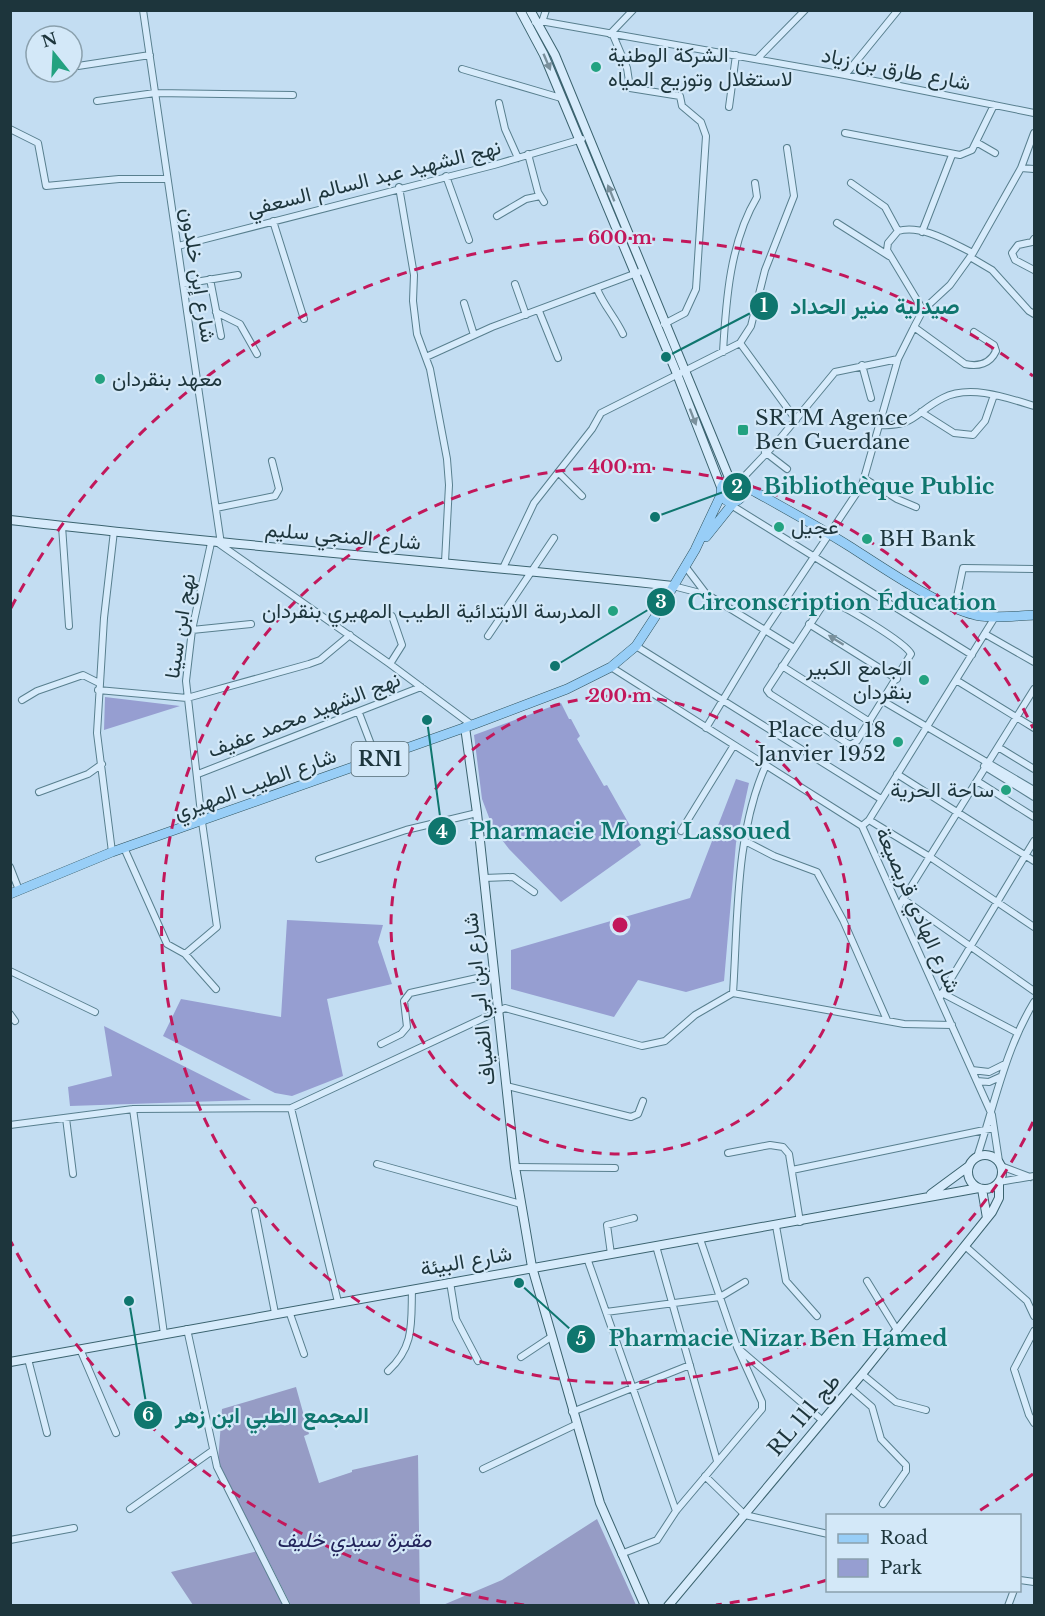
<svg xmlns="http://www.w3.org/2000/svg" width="1045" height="1616" viewBox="0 0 1045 1616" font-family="'Libre Baskerville',Vazirmatn,serif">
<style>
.green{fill:#969ed1}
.cemetery{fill:#969cc5}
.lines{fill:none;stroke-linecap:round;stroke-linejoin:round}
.street-casing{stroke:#587f8e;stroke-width:8}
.secondary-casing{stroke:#3b636f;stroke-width:10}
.primary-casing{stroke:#2d515b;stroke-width:10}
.street{stroke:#d7ebfb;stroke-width:6}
.secondary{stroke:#d7ebfb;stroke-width:8}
.primary{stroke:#98cef7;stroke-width:9}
.oneway{fill:#7a909c}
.ring{fill:none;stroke:#c2185b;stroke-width:3;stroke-dasharray:10 8}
.poi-dot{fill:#23a280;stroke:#d3e8f8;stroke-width:2}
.labels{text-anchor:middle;stroke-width:4.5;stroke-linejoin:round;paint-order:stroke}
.shield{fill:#d3e8f8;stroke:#546b74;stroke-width:1.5}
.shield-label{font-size:20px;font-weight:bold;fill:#1d353c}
.poi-label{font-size:21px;fill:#1d353c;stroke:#d3e8f8;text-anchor:start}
.street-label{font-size:21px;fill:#1d353c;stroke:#d3e8f8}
.park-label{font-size:21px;font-style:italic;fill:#22235a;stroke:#d3e8f8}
.centre{fill:#c2185b;stroke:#d3e8f8;stroke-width:3}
.ring-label{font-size:18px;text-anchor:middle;font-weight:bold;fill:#c2185b;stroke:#d3e8f8;stroke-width:4.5;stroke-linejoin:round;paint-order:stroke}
.leader{fill:none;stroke:#0f766e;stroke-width:2}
.callout-dot{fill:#0f766e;stroke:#d3e8f8;stroke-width:2}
.mark-label{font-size:18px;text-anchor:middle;font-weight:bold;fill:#fff}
.callout-label{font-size:22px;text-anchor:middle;font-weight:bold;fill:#0f766e;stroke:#d3e8f8;stroke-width:4.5;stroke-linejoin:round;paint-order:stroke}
</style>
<rect width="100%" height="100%" fill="#c3ddf2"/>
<path class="green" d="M105,697l75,9 -76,24z
M561,703l8,16h2l9,17 -3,3 27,47 3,-1 34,60 -80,57 -52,-53 -16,-21 -11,-29 -8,-64z
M736,779l13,4 -13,60 -12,138 -38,11 -48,-12 -24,37 -103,-28v-39l179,-52z
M287,920l96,5 -5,17 14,42 -65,15 16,77 -51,20 -17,-3 -112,-57 18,-37 100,18z
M104,1026l147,74 -181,6 -2,-19 44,-11z"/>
<path class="cemetery" d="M296,1387l13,47 -5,2 15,47 33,-11v-2l66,-15 2,150h-129l-73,-143 4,-53z
M597,1519l39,86h-193l59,-25z
M258,1551l25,54h-90l-22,-33z"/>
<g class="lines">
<g class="street-casing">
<path id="street" d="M143,10l78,534
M535,22h11l299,53 189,38
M542,22l4,-12
M610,34l23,-24
M613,35l14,33 3,20 50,8 2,10 19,16 5,14 -10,153 -11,24 -21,11
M757,59l48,-49
M78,66l72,-11
M462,69l99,29
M845,75l53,-65
M97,101l58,-8 138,2
M499,103l6,26 13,29
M729,107l7,-52
M10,129l28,14 8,43 73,-7h48
M845,133l115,22 12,-5 22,-45
M976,142l19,11
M528,154l10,38 6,10
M1021,168l13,1
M446,176l23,64
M851,183l34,24 13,24
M399,187l15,88 -1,26 4,33 13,35 17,90 2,26 -4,77
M497,216l29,-17 14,-3
M273,221l31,98
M837,223l52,33
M922,232l30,-77
M1034,239l-2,3 -14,3 -6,8 3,7 19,10
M178,246l316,-81 88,-26
M970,257l22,13 37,41 5,3
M210,279l11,57
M183,284l55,-9
M515,284l11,31
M597,289c7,17 18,28 26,45
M464,303l10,32
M923,310l-36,-60 1,-7 10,-12c24,-7 54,12 75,22
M539,311l19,47
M216,312l24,12 17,30
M914,327l51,37c13,3 25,0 31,-13l-2,-6 -20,-13
M740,343l56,77
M723,352c3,-52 7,-110 34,-155l-2,-14
M426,357l66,-30 150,-56
M862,365l9,33
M921,412l33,21 19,2 12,-14 9,-26
M880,425c35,2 35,-13 63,-27 27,-14 65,0 91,8
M765,452l22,17
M558,472l24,24
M865,479l32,20 19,8
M739,482l39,-41 57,-69 63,-13
M731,505l241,150
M216,508l59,-12 4,-7 -7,-28
M62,526l7,100
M218,543l172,121 82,61
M685,566l22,29
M503,568l31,-65 58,-74 9,-16 139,-70 11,-17 14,-56 29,-74 -7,-48
M673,586l35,9 86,53
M826,600c13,2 80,43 85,54l-54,87 -7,4 -80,-51 -3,-4z
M955,606l8,-38 71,1
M809,624l88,55
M192,630l59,-6
M985,634l49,28
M488,636l66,-98
M636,646l245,153
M390,664l12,-19 -10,-29
M782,666l88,56
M611,667l251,159 130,289 7,46
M956,680l78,48
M98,690l89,8 122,-34 11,-4 30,-25
M22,700l15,-9 46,-16 16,8
M883,701l151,89
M359,713l18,47
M706,728l59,-98 97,-145 36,-126 16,-32 9,-17 27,-25 23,-32 48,-85 13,-35
M998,747l36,22
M984,766l50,31
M198,774l223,-87
M897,774l137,87
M977,781l57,36
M39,792l49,-18 14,-10
M869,820l61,37 104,70
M862,826l7,-6 126,-203
M681,831l53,-86
M745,841l29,15 43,16 26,48 44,100
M125,850l42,94 18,10 31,35
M112,852l-15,-119 7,-115 10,-87
M319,859l87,-29 71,-17
M10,867l9,23
M484,878l29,-1 21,15
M903,899l131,92
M899,906l135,-217
M185,954l32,-27 -15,-105 -16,-141 6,-51 19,-87
M10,971l85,41
M733,993c5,-74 2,-159 33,-228
M942,993l74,39
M940,997l94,-156
M10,1014l5,7
M381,1044l20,-10 6,-7 -3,-26 6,-8 85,-19
M972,1070l17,2 14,-7
M977,1081l12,1 11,-5
M507,1086l124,31 7,-3 5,-13
M291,1108l47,194
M133,1109l31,225
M66,1118l7,56
M10,1125l123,-16 158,-1 214,-100 137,38 23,-5 30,-26 38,-22 171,31 48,1
M728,1153l42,-8 13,2 6,7 11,68
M977,1157c18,-54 28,-107 57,-155
M377,1164l144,40
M1001,1166l29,11
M515,1167l100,1
M792,1170l202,-42
M999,1182l35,-6
M255,1211l20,102
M776,1226l10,55 31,35
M656,1246l61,215
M965,1246l62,55 7,15
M611,1254l-4,-29 27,-7
M587,1258l89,253
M867,1281l30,49
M450,1282l6,37 22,42
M289,1311l15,43
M606,1312l114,-15 25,-15
M187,1329l30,138 70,139
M1034,1331l-20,38 15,46 5,8
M80,1349l36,84
M739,1349l84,72
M521,1357l30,-20
M28,1359l19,74
M388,1371c27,-25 23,-48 24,-82
M862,1374l34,28 30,8
M850,1388l22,19 9,32 25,26v6l-23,33
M572,1412l118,-47
M483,1469l92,-44
M705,1476l40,39 83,19
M130,1509l82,-58
M10,1540l64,-12
M621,1554l36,-14 19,-29 86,-102v-7l-25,-55 -37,-108
M1020,1580l14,2
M1008,1606l6,-16"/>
</g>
<g class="secondary-casing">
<path id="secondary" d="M520,10l24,45 133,319 44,113
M530,10l25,45 175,425
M10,520c221,26 443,42 663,66
M465,727l12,86 38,354 17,100 68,236 45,103
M968 1172a17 17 0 1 1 34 0a17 17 0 1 1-34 0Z
M982,1189l5,29
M931,1194l38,-28
M10,1362l969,-174
M668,1606l194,-232 130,-162 7,-14v-16"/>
</g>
<g class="primary-casing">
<path id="primary" d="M721 491a11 11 0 1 1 22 0a11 11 0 1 1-22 0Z
M741,484c36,20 73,40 108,62 33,21 89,60 126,69 19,4 40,1 59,0
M706,537l28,-35
M10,894l102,-42 360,-127 95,-36 44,-22 25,-21 19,-29 40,-67 26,-55"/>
</g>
<use href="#street" class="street"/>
<use href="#secondary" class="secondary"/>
<use href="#primary" class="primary"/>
</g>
<defs><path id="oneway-solid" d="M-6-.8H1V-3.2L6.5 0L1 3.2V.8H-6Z" transform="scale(1.5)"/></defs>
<g class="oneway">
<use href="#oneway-solid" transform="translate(547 62) rotate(67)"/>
<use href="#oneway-solid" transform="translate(611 193) rotate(-112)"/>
<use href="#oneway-solid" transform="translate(693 417) rotate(69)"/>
<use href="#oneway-solid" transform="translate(836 640) rotate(-148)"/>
</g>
<g class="ring">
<circle cx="620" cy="925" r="229"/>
<path d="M1033 1122A458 458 0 1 1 1033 728"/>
<path d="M1033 1474A687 687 0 0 1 974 1514M827 1580A687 687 0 0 1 716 1605M524 1605A687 687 0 0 1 11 1242M11 608A687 687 0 0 1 1033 376"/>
</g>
<g class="poi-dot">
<circle cx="596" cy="67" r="6"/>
<circle cx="100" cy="379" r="6"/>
<rect x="737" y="424" width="12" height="12" rx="3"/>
<circle cx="779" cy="527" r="6"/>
<circle cx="867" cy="539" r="6"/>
<circle cx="613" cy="611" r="6"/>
<circle cx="924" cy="680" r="6"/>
<circle cx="898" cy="742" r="6"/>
<circle cx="1006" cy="790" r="6"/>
</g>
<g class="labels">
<rect class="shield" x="351.5" y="742" width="57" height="34" rx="4.5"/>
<g class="shield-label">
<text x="380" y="766">RN1</text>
</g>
<g class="poi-label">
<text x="608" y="62">الشركة الوطنية<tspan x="608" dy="24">لاستغلال وتوزيع المياه</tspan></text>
<text x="112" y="386">معهد بنقردان</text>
<text x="755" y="425">SRTM Agence<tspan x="755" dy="24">Ben Guerdane</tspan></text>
<text x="791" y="534">عجيل</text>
<text x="879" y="546">BH Bank</text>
<text x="601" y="618" text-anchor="end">المدرسة الابتدائية الطيب المهيري بنقردان</text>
<text x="912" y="675" text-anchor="end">الجامع الكبير<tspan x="912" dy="24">بنقردان</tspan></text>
<text x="886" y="737" text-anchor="end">Place du 18<tspan x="886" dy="24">Janvier 1952</tspan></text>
<text x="994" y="797" text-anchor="end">ساحة الحرية</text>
</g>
<g class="street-label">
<text transform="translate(896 69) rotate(11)" y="7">شارع طارق بن زياد</text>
<text transform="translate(374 178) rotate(-14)" y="7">نهج الشهيد عبد السالم السعفي</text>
<text transform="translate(198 275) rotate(81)" y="7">شارع إبن خلدون</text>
<text transform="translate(343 536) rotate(5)" y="7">شارع المنجي سليم</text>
<text transform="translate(180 626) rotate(-81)" y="7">نهج ابن سينا</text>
<text transform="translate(304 715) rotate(-21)" y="7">نهج الشهيد محمد عفيف</text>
<text transform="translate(255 784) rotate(-20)" y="7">شارع الطيب المهيري</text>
<text transform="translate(918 910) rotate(66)" y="7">شارع الهادي قريصيعة</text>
<text transform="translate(479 999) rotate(-96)" y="7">شارع ابن ابي الضياف</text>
<text transform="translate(466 1261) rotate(-10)" y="7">شارع البيئة</text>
<text transform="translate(804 1415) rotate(-50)" y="7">RL طج 111</text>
</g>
<g class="park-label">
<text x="354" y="1547">مقبرة سيدي خليف</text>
</g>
</g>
<circle cx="620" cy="925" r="9" class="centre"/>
<g class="ring-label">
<text x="620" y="244">600 m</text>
<text x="620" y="473">400 m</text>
<text x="620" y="702">200 m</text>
</g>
<path class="leader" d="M666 357L764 306M655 517L737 487M555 666L661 602M427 720L442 831M519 1283L581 1339M129 1301L148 1415"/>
<g class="callout-dot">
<circle cx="666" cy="357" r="6"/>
<circle cx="655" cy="517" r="6"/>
<circle cx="555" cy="666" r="6"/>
<circle cx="427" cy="720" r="6"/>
<circle cx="519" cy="1283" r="6"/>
<circle cx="129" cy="1301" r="6"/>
<circle cx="764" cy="306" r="15"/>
<circle cx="737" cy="487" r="15"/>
<circle cx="661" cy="602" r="15"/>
<circle cx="442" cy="831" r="15"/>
<circle cx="581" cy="1339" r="15"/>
<circle cx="148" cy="1415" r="15"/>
</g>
<g class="mark-label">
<text x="764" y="312">1</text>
<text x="737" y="493">2</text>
<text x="661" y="608">3</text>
<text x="442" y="838">4</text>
<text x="581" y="1345">5</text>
<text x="148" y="1421">6</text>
</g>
<g class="callout-label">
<text x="875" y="314">صيدلية منير الحداد</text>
<text x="879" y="494">Bibliothèque Public</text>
<text x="842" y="610">Circonscription Éducation</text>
<text x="630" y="839">Pharmacie Mongi Lassoued</text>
<text x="778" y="1346">Pharmacie Nizar Ben Hamed</text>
<text x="272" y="1423">المجمع الطبي ابن زهر</text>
</g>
<rect width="1045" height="1616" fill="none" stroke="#1d353c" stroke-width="24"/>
<rect x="826" y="1514" width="195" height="78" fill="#d3e8f8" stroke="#8aa0ad" stroke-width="1.5"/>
<rect x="838" y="1534" width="30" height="9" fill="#98cef7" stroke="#8aa0ad" stroke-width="1.5"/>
<text x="880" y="1544" font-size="18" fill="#1d353c">Road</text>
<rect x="838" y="1559" width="30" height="18" fill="#969ed1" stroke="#8aa0ad" stroke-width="1.5"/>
<text x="880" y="1574" font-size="18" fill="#1d353c">Park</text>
<g transform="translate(54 54) rotate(342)"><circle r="28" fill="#d3e8f8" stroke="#8aa0ad" stroke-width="1.5"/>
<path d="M0-4.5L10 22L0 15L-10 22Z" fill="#23a280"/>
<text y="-9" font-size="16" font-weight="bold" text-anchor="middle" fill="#1d353c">N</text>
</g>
</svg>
